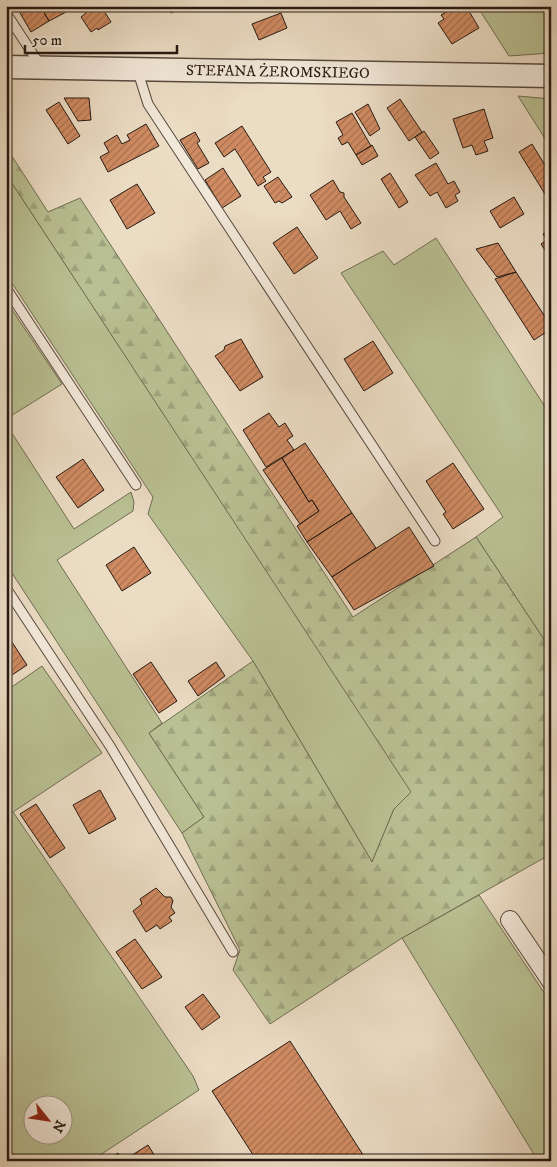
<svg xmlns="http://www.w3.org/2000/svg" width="557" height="1167" viewBox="0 0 557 1167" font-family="'IM FELL DW Pica',serif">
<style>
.green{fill:#b9c093;stroke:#706d53;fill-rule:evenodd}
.forest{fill:url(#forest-firs);stroke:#706d53}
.building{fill:url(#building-hatch);stroke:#261a13}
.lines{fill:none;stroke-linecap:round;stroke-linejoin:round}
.service-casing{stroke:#574a3f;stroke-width:11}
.minor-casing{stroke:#574a3f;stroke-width:20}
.tertiary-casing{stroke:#574a3f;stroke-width:25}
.service{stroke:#f2e8d9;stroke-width:9}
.minor{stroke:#f2e8d9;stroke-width:18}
.tertiary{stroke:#f2e8d9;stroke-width:22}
.labels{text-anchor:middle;stroke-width:5;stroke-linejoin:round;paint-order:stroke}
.street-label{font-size:15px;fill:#261a13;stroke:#f2e8d9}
</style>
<defs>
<pattern id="forest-firs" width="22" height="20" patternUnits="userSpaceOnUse" patternTransform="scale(1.25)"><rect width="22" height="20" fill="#b9c093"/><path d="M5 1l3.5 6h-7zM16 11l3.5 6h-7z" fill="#9fa47e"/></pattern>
<pattern id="building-hatch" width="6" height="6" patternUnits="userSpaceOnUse" patternTransform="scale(1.25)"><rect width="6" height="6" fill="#d08b62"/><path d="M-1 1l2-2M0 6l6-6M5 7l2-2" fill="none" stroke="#a97150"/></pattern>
</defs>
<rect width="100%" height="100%" fill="#ebdcc4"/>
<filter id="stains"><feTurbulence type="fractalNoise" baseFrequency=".004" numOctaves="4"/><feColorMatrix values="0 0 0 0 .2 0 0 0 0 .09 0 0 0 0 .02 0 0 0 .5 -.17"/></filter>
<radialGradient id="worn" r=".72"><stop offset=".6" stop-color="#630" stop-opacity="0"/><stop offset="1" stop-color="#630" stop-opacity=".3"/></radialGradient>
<path class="green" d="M477,6h74v47l-42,3z
M518,96l33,3v49z
M6,174l406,618 -18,17 -22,53 -119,-201 -105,-147 5,-17 -147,-223z
M436,238l115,178v234l-75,-113 27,-20 -162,-244 42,-22 11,14z
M6,301l56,83 -56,35z
M6,424l68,105 57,-37 3,10 -1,9 -76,49 105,163 -13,10 55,84 -22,16 -176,-269z
M42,666l60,87 -89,59 180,264 6,14 -108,71h-85v-470zM32,1104h30v30h-30z
M479,895l72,108v158h-13l-136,-223z"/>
<path class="forest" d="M6,147l42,65 32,-14 273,419 123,-80 75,113v204l-149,84 -132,86 -37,-54 7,-20 -58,-117 22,-16 -55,-84 104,-72 119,201 22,-53 17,-17 -405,-618z"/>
<path class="building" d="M16,6h24l9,15 -18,11z
M40,6h25l3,5 -19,10z
M101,6l10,16 -13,8 -1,-2 -6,4 -10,-15 5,-4 -4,-6z
M168,6h17l-14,7z
M463,6h3l13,22 -27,16 -14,-21 6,-4 -3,-4 13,-7 2,3z
M281,13l6,15 -28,12 -7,-16z
M64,98h25l2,22 -13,1z
M400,99l22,33 -13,9 -22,-33z
M59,102l21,34 -12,8 -22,-34z
M368,104l12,25 -10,7 -15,-24z
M484,109l9,29 -9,3 4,10 -12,4 -4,-10 -9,3 -10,-29z
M352,113l19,33 -15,9 -8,-13 -6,3 -4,-7 5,-3 -7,-13z
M146,124l13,22 -51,26 -8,-15 9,-5 -5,-9 13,-8 5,9 8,-4 -3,-5z
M242,126l29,46 -8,5 3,4 -8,5 -23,-37 -11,8 -9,-14z
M424,131l15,22 -9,6 -15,-22z
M195,132l5,9 -3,2 12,20 -11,6 -18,-29z
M532,144l19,31v22l-3,2 -29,-47z
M372,145l6,11 -16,9 -6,-10z
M436,163l12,21 6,-3 6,11 -5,3 3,6 -12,7 -9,-16 -7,4 -15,-21z
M223,168l18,28 -19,12 -17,-28z
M390,173l18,29 -9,6 -18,-29z
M278,177l14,20 -10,6 -3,-2 -4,2 -11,-17z
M333,180l7,12 4,1v4l17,26 -10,6 -11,-18 -14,9 -16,-25z
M137,184l18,29 -28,16 -17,-29z
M514,197l10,17 -24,14 -10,-17z
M297,227l21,31 -24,16 -21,-31z
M551,229v30l-10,-15 6,-4 -4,-6z
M498,243l18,29 -19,5 -21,-28z
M516,272l35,54v3l-17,11 -39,-61z
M241,339l22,38 -23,14 -25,-35 9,-6 1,-4z
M373,341l20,32 -29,18 -20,-32z
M269,413l10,14 6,-4 8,13 -6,4 7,10 -28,17 -23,-37z
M305,443l47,70 -45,29 -10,-16 22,-15 -7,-11 -3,2 -27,-44z
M282,458l27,44 3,-2 7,11 -19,13 -37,-54z
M83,459l21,31 -26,18 -22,-31z
M453,463l31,46 -31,20 -10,-15 3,-2 -20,-31z
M352,513l24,35 -44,29 -25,-35z
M409,527l25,39 -80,44 -22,-33z
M134,547l17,26 -29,18 -16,-26z
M6,633l21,32 -21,14z
M151,662l26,39 -18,12 -26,-39z
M216,662l9,14 -27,20 -10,-15z
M100,790l16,29 -27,15 -16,-29z
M36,804l29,44 -15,10 -30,-44z
M156,888l9,9h6l2,4 -2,6 4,6 -6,4 3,4 -12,8 -3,-4 -11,7 -13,-21 9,-7 -2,-5z
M135,939l27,38 -20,12 -26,-37z
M203,994l17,23 -18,13 -17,-23z
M290,1041l77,120h-110l-45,-70z
M148,1145l10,16h-35z
M118,1153l4,8h-15z"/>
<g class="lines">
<g class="service-casing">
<path id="service" d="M6,13l34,52
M137,69l11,35 287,437
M6,288l130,197
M6,588l104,158 123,206"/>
</g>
<g class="minor-casing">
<path id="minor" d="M510,920l41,61"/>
</g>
<g class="tertiary-casing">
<g id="tertiary">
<path id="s1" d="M6,67l545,9"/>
</g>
</g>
<use href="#service" class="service"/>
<use href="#minor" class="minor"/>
<use href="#tertiary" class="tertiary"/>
</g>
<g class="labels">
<g class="street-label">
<text dy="5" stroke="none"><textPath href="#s1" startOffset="272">STEFANA ŻEROMSKIEGO</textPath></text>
</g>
</g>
<rect width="557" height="1167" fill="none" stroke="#ebdcc4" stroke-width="25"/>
<rect x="8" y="8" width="542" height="1152" fill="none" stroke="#261a13" stroke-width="2.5"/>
<rect x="12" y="12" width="532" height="1142" fill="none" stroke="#261a13"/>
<g transform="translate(48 1120) rotate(120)"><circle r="24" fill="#f2e8d9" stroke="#a0968a"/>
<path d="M0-4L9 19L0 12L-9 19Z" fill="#8f2418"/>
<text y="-8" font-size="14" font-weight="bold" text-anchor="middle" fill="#261a13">N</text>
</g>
<path d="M25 45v8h152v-8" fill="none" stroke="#261a13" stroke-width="2.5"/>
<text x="32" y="45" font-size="15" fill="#261a13" stroke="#f2e8d9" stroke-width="4" paint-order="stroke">50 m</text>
<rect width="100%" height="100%" filter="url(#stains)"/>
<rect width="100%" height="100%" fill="url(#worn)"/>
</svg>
